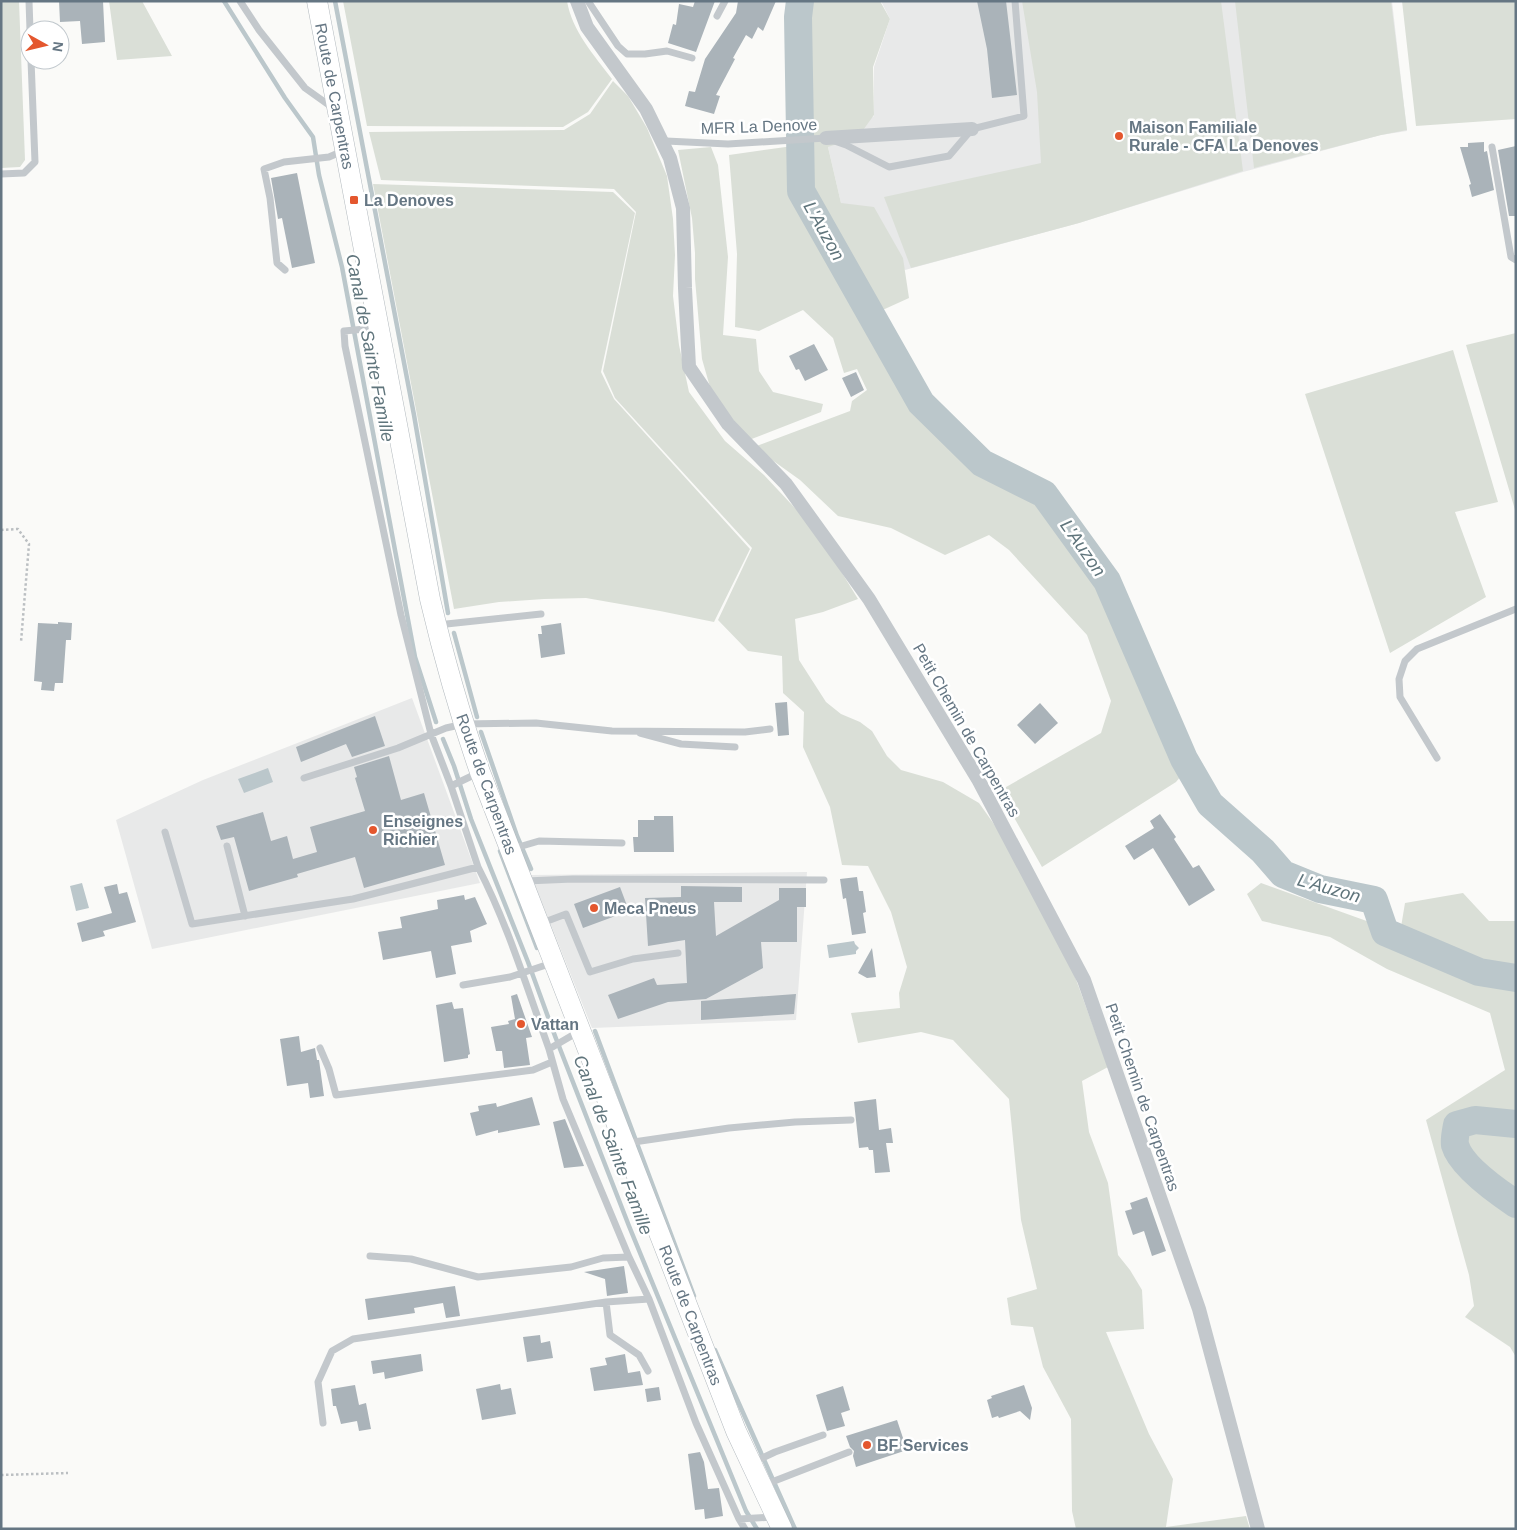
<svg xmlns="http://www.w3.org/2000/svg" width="1517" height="1530" viewBox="0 0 1517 1530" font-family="Helvetica,sans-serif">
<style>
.built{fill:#e8e9e9}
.green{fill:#dadfd7}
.water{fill:#bbc7cb}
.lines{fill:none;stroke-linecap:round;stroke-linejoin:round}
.stream{stroke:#bbc7cb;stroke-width:4.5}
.river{stroke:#bbc7cb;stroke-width:28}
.building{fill:#aab3b9}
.secondary-casing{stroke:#b3babf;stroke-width:21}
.path{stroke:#bbbfc2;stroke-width:2.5;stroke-dasharray:2.5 2.5;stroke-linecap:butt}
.lane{stroke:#c3c8cc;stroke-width:7}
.street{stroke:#c3c8cc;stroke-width:14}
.secondary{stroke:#fff;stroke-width:20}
.poi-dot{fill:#e4572e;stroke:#fff;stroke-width:2}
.labels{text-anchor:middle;stroke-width:5;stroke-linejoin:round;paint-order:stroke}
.street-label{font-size:16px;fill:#657683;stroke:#fff}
.poi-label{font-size:16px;font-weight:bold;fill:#657683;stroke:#fff;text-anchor:start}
.water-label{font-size:18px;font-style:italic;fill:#60757c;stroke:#fff}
</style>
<rect width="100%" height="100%" fill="#fafaf8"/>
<path class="built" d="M881,1h511l15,130 -26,4 -138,37 -164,51 -174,47 -64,-67 -13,-56 46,-31v-49l16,-48z
M412,698l68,185 -328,66 -36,-129 87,-40z
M807,872l-11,148 -204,8 -61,-153z"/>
<path class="green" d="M1,1h18l6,159 -5,7 -19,1z
M109,1h33l30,55 -55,4z
M343,1h224c5,30 27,54 45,78l-24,33 -25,15 -196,-1z
M796,1h84l10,18 -17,48 1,48 -16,22 -30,10 13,56 33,4 29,51 6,40 -44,20 49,89 63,62 61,29 9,17 52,71 82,176 5,8 -10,12 -134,85 -43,-76 102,-58 10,-32 -24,-66 -78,-85 -20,-15 -44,20 -54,-27 -53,-12 -38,-36 -46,-33 96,-36 2,-10 15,-11 -10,-21 -13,4 -11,-35 -30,-28 -44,21 -24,-4 2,-73 -8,-99 64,-9 -1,-119z
M1022,1h199l22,170 -164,52 -168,45 -27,-71 157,-34 -4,-71z
M1235,1h156l16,129 -26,5 -127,33z
M1402,1h114v118l-100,7z
M613,81l15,15 19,32 20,48 6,43 2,36 -2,41 6,49 10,47 36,49 39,34 44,47 23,33 27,44 -35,13 -28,7 4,41 27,42 15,12 19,8 12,9 15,25 14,14 42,12 36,21 32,45 63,126 34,93 -26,14 7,51 19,51 10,72 12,15 12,20 2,39 -38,3 43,102 24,45 -7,48 80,-11 4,13h-174l-4,-18 -1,-92 -28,-52 -10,-40 -22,-2 -4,-27 30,-9 -16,-69 -12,-121 -56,-59 -32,-8 -63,11 -7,-30 49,-5 -1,-15 8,-26 -16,-55 -23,-46 -26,-1 -12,-58 -27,-60 1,-35 -21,-19 -1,-37 -34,-5 -30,-31 34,-72 -137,-150 -12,-27 33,-159 -22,-23 -233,-9 -12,-48 195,-2 26,-16z
M711,147l7,18 10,92 -5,78 33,4 3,32 14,21 50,12 -2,8 -72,28 -8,-7 -31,-46 -8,-28 -7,-80v-26l-3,-35 -14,-68z
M373,184l240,8 22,21 -34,159 13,27 136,150 -36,73 -54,-11 -74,-13 -42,1 -45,3 -45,7z
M1516,333v180l-50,-168z
M1453,350l45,152 -43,10 31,85 -96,56 -85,-259z
M1261,883l139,50 5,-30 58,-10 26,28h27v436l-6,-10 -45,-30 9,-11 -5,-31 -43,-155 79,-50 -15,-57 -103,-44 -57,-32 -68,-16 -15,-27z"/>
<path class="water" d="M268,768l5,14 -29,11 -6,-14z
M82,883l7,25 -13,3 -6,-25z
M854,941l1,3 4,4 -3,3v3l-27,4 -2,-13z"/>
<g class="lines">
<path class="stream" d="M224,1l61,97 28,39 6,38 23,92 73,390 21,65
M335,1l79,414 34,198
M454,633l23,84
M481,732l36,104 14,33
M443,739l11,27 17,53 57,143 27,74 74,190 117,285 11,18
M500,851l37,97
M595,1031l99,265
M715,1350l80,179"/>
<path class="river" d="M800,1l-2,16 3,174 120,212 61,60 62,31 63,87 77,178 26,45 53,47 20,23 37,15 54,11 11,32 94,40 37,6
M1516,1124l-41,-4 -18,5c-1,6 -3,14 -2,20 6,21 43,47 61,59"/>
</g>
<path class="building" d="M59,1h44l2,41 -23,2 -2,-23 -20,1z
M695,1h20l-19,51 -28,-9 5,-19 3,1 3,-21 14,3z
M738,1h38l-13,30 -5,-4 -6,12 -6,-4 -13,23 2,1 -19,36 4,1 -6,18 -29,-8 4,-15 6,1 10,-33 31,-46z
M977,1h29l11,94 -25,3 -5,-49z
M1484,142v10l3,-1 7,39 -22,7 -3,-12 2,-1 -11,-37h8v-4z
M1516,146v70h-7l-11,-66z
M297,173l18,90 -23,5 -10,-50 -4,1 -7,-41z
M814,344l14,26 -23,11 -6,-12 -3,1 -7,-14z
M856,372l8,18 -13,7 -9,-19z
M58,622l14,1 -1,17h-5l-3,43h-8l-1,8 -13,-1 1,-8 -8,-1 4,-58 20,1z
M561,623l4,31 -24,4 -3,-24h4l-1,-8z
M787,702l2,33 -11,1 -3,-33z
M1040,703l18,20 -23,21 -18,-19z
M375,716l10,30 -33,11 -6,-13 -45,18 -5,-15z
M389,756l12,44 23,-7 21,72 -81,23 -9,-31 -58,17 1,3 -49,14 -15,-54 -13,3 -5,-14 47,-14 8,29 16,-5 6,23 24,-7 -7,-25 55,-16 -10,-33 2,-1 -3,-10z
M1160,814l16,23 -2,2 19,29 6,-3 16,25 -26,16 -36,-58 -19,12 -9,-14 29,-18 -4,-7z
M654,816h19l1,36h-40l-1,-15h5v-17h16z
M857,877l2,14h4l3,21 -3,1 3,20 -14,2 -6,-37 -3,1 -3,-20z
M117,884l2,10 8,-2 9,30 -33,9 2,5 -23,6 -5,-19 35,-10 -8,-26z
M681,886l61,1v15h-28l2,34 63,-36v-12h27v19h-9v35h-36l2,26 -57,31 -38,3 -50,17 -10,-24 46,-17 3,7 30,-2 -2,-43 -37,6 -3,-48 36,-1z
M620,887l9,24 -46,17 -9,-24z
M464,895l1,5 10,-3 12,27 -17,7 2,11 -21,4 5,28 -20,4 -5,-27 -48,9 -5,-28 24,-4 -2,-11 38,-8 -1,-9z
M872,948l4,29 -9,1 -9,-5z
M517,994l15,43 -6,1 4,27 -26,3 -2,-17h-6l-5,-24 18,-3 -1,-3 7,-2 -4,-23z
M796,994l-2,20 -93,6v-19z
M452,1002l2,7 9,-1 7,46 -2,1v3l-24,4 -8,-57z
M299,1036l2,16 14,-4 2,12h2l5,36 -14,2 -2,-15 -21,3 -7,-47z
M532,1097l8,28 -42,8v-3l-22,6 -6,-23 9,-2 -1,-5 18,-3 1,4z
M876,1099l3,31 12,-2 2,15h-7l4,29 -15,1 -2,-23h-4l-1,-3 -9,1 -5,-46z
M565,1119l19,47 -20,2 -11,-46z
M1147,1197l19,54 -14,5 -8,-25 -11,4 -8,-24 7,-2 -2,-6z
M624,1266l4,27 -15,2 -6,1 -2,-17 -21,-7z
M455,1286l5,30 -14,2 -3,-15 -29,5 1,5 -47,7 -3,-21z
M540,1335l1,8 9,-2 3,17 -26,4 -4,-25z
M421,1354l2,17 -38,8 -1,-7 -11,2 -2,-13z
M625,1354l3,19 12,-2 3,14 -49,6 -4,-23 17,-3 -2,-7z
M500,1384l1,6 10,-2 5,26 -34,6 -6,-31z
M355,1385l4,20 7,-2 5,26 -12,2 -2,-10 -16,3 -5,-18h-3l-2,-17z
M1024,1385l8,23 -2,12 -10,-9 -21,7 -1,-2 -6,2 -5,-18 5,-2 -1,-2z
M843,1386l7,24 -9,3 4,13 -18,5 -11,-36z
M659,1387l2,13 -14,2 -2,-13z
M897,1420l10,30 -51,17 -3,-11 1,-5 -4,-4 -4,-11z
M700,1452l4,10 4,27 11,-1 4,28 -18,3 -1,-10 -9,1 -7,-56z"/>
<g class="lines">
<g class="secondary-casing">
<path id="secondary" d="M317,1l113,598c14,59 30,116 50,173l256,659 46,98"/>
</g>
<path class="path" d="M1,530l17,-1 11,15 -8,98
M1,1475l67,-2"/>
<path class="lane" d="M29,1l1,29
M240,1l19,29 46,58 28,20
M588,1l30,45 9,8h18l22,-3 25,7
M717,16l8,-15
M666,141l62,3 98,-6 20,7 43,22 60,-11 23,-27 52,-13 -9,-115
M1492,147l19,110 5,3
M1,174l23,-1 11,-11 -4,-102
M285,270l-8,-7 -7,-65 -6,-29 20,-7 45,-5 14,-6
M376,328l-32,3 1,15 56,269 30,119 20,52
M437,625l104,-11
M640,733l41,11 54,3
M1437,758l-37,-61 -1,-18 6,-18 12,-12 99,-40
M304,778l94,-30 48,-20 18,-4 72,-1 76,8 133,1 25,-3
M165,832l27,92 161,-25 125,-32 -27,-81 27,-13
M227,846l18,70
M512,847l10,-1 17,-5 83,2
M478,867c30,58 49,121 71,182
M526,881l47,-2 251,1
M542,923l24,-9 24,58 43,-13 45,-6
M463,985l47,-8 42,-14
M578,1032l-29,17 14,50 66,158
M320,1048l9,21 7,26 197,-25 19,-8
M627,1143l102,-15 66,-6 56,-2
M370,1256l41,3 67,18 93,-10 32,-9 26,-1 20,42
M606,1302l4,33 29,20 9,16
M323,1423l-5,-41 14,-31 21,-12 253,-37 43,-3 47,124 43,96 34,-2
M754,1462l21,-10 48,-17
M764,1485l85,-33
M739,1519l6,10"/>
<path class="street" d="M577,1l10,26 59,82 24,49 13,50 2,80 4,79 39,57 58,60 83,115 110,182 105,199 115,329 59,220
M826,138l146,-9"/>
<use href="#secondary" class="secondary"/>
</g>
<g class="poi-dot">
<circle cx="1119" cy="136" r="5"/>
<rect x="349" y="195" width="10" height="10" rx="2.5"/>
<circle cx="373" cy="830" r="5"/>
<circle cx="594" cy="908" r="5"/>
<circle cx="521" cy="1024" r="5"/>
<circle cx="867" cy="1445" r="5"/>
</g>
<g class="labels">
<g class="street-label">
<text transform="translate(335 96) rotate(79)" y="6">Route de Carpentras</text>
<text transform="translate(759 126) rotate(-2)" y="6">MFR La Denove</text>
<text transform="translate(967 730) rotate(60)" y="6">Petit Chemin de Carpentras</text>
<text transform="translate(487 784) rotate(70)" y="6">Route de Carpentras</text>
<text transform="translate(1143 1097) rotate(71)" y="6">Petit Chemin de Carpentras</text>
<text transform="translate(691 1315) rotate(69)" y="6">Route de Carpentras</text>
</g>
<g class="poi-label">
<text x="1129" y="133">Maison Familiale<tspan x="1129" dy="18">Rurale - CFA La Denoves</tspan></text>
<text x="364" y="206">La Denoves</text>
<text x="383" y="827">Enseignes<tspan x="383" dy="18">Richier</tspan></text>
<text x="604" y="914">Meca Pneus</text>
<text x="531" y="1030">Vattan</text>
<text x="877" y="1451">BF Services</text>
</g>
<g class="water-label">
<text transform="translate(824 231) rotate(61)" y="6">L'Auzon</text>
<text transform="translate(370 348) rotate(79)" y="6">Canal de Sainte Famille</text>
<text transform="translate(1083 548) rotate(55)" y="6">L'Auzon</text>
<text transform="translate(1329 888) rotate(16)" y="6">L'Auzon</text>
<text transform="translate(613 1145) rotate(69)" y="6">Canal de Sainte Famille</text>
</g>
</g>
<rect width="1517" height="1530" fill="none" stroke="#657683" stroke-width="5"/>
<g transform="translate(45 45) rotate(98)"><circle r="24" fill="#ffffff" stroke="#c1c8cd"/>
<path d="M0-4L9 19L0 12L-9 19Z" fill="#e4572e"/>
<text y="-8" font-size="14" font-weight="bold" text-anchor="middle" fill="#657683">N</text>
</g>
</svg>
